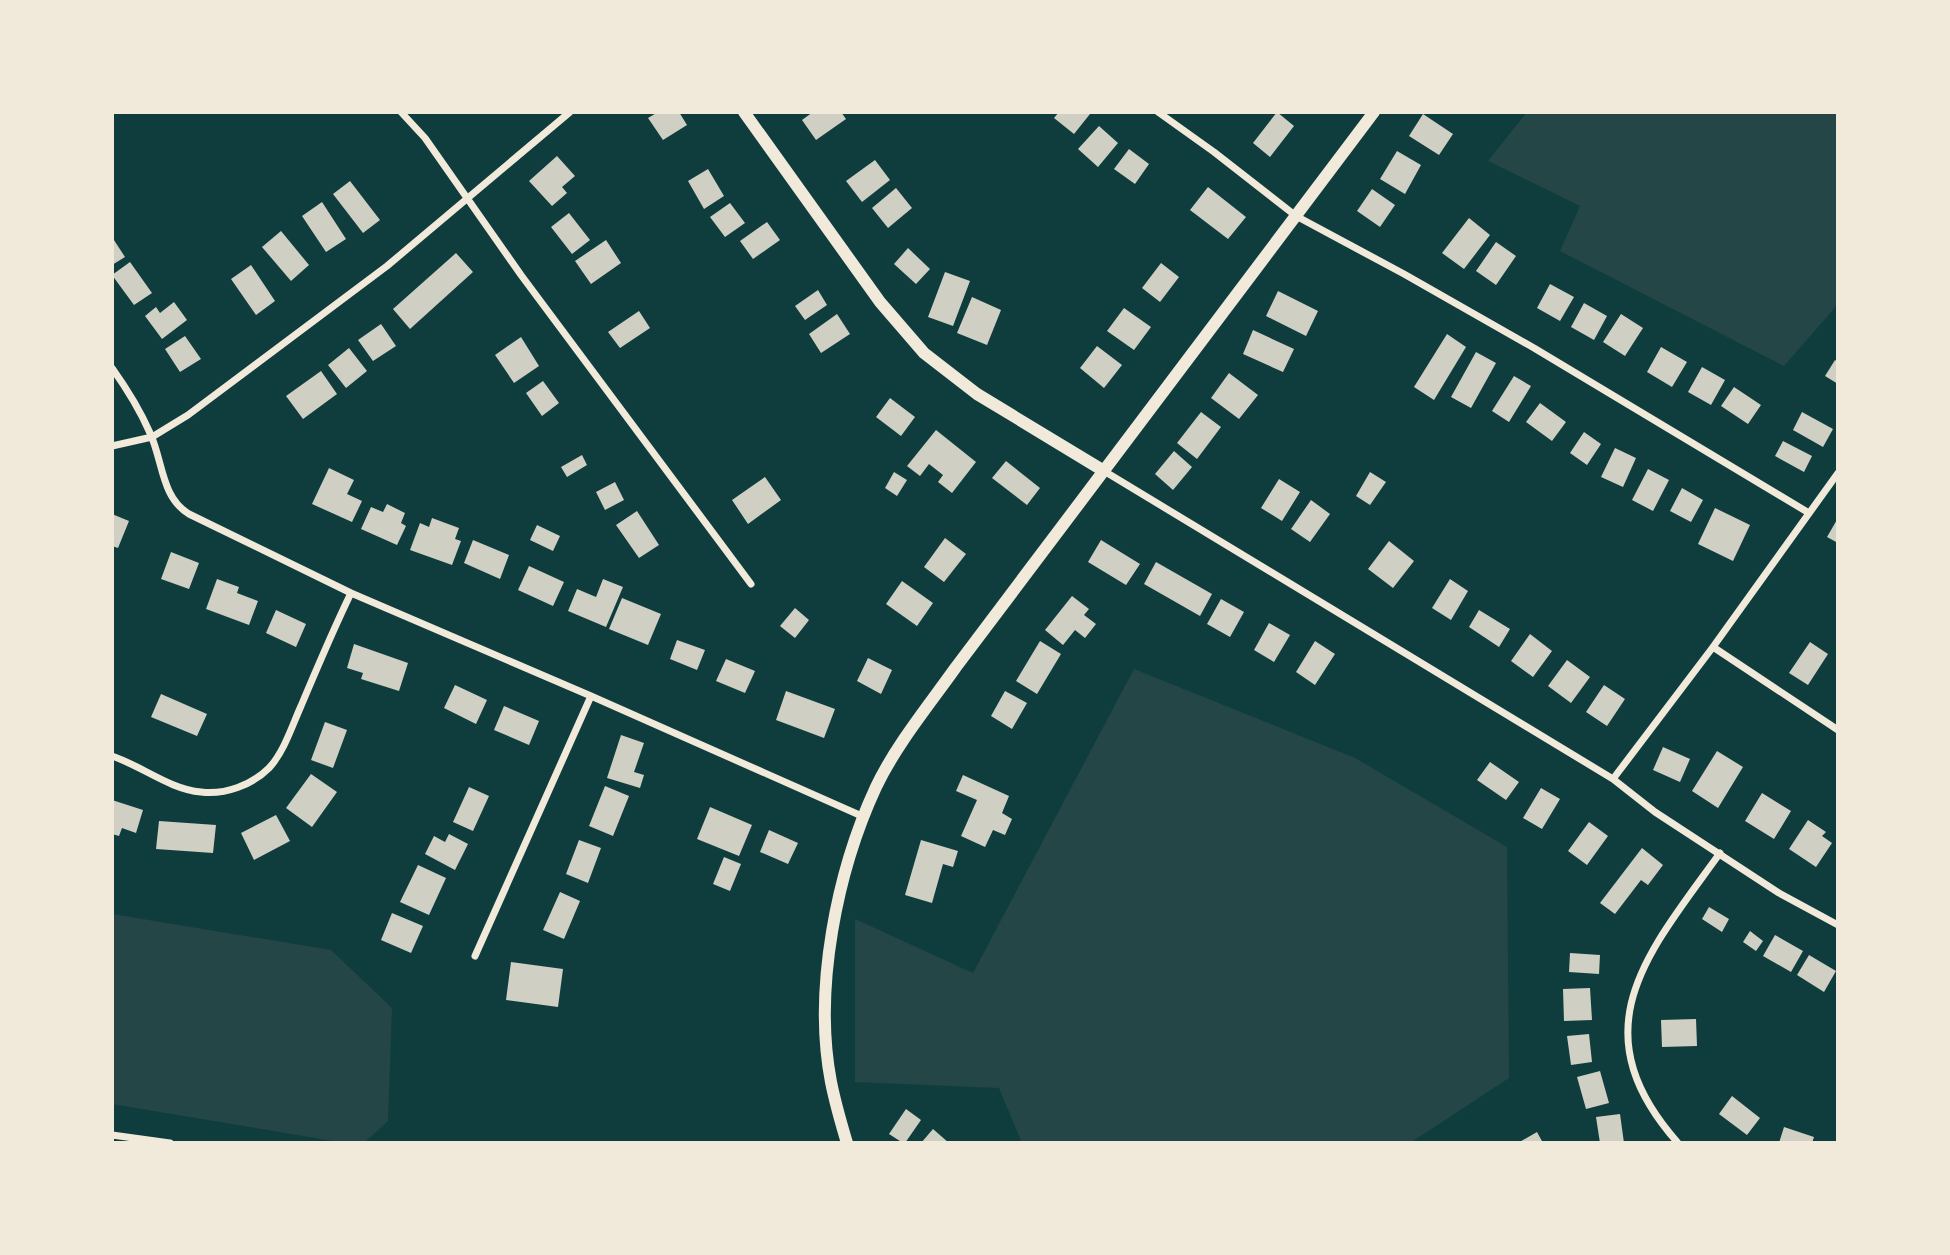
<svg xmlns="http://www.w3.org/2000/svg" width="1950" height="1255" viewBox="0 0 1950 1255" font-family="'Source Sans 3',sans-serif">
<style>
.green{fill:#244646}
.building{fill:#cfcfc3}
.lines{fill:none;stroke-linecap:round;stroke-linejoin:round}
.minor{stroke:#f1e9da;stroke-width:7}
.tertiary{stroke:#f1e9da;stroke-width:12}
</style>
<rect width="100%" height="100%" fill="#0f3d3e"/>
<path class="green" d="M1527,112h311v192l-54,62 -224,-115 20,-45 -92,-45z
M1134,669l221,89 152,89 2,231 -99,65h-388l-23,-55 -144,-6v-163l118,54z
M112,914l219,36 61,58 -4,113 -24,22h-19l-233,-39z"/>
<path class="building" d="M658,112h21l8,13 -24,15 -15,-22z
M813,112h28l5,7 -30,21 -14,-20z
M1059,112h29l2,2 -16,20 -20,-16z
M1277,112l17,14 -24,31 -17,-14z
M1423,114l30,20 -14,21 -30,-19z
M1099,126l19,17 -20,24 -20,-18z
M1129,149l20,15 -14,20 -21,-15z
M1397,151l24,14 -16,29 -25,-15z
M557,156l18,20 -13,11 5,6 -15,13 -23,-25z
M875,160l15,20 -28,22 -16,-21z
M708,169l16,27 -20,13 -16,-28z
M350,181l30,39 -17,13 -30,-39z
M1208,187l38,30 -18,22 -38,-29z
M896,188l16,20 -24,20 -16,-20z
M1372,189l23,16 -15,22 -23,-16z
M322,202l24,37 -20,13 -24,-36z
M730,203l15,20 -20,14 -15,-20z
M569,213l21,27 -18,14 -21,-27z
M1469,218l21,17 -26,34 -22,-16z
M767,222l13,18 -27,19 -13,-18z
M281,231l28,34 -18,16 -29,-34z
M112,237l13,20 -13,8z
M606,240l15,23 -30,21 -16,-23z
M1496,242l20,14 -20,29 -20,-14z
M908,248l22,21 -14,15 -22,-20z
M456,253l17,19 -63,57 -17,-20z
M130,262l22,31 -18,12 -22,-30z
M1161,263l18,14 -19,25 -18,-14z
M251,265l24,36 -19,14 -25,-36z
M945,272l25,9 -17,45 -25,-9z
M1550,284l24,13 -14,24 -23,-13z
M818,290l9,15 -22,15 -10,-14z
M1278,291l40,20 -12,25 -40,-20z
M972,297l29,13 -14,35 -30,-12z
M174,302l13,18 -25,19 -17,-23 11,-9 4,6z
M1584,303l23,13 -13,24 -23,-13z
M1124,308l27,19 -17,23 -27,-19z
M639,311l11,17 -30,20 -12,-16z
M837,314l13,20 -29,19 -12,-19z
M1621,314l22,14 -18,28 -22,-14z
M381,324l15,22 -23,15 -15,-21z
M1253,330l41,19 -11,23 -40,-18z
M1447,334l19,13 -32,53 -20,-13z
M185,336l16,23 -21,13 -15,-23z
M521,337l18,29 -25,17 -19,-28z
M1097,346l25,19 -18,23 -24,-20z
M1661,347l26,15 -15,25 -25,-15z
M349,348l18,23 -21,17 -18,-23z
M1476,352l20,11 -25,45 -20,-11z
M1835,360l3,2v22l-13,-8z
M1702,367l23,13 -14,25 -23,-13z
M321,371l16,23 -34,25 -17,-23z
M1229,373l29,22 -19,24 -28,-21z
M1514,376l17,10 -22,36 -17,-11z
M543,381l16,22 -17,13 -16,-23z
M1734,387l27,18 -13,19 -27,-18z
M890,398l25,19 -14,19 -25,-19z
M1540,403l26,19 -14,19 -26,-19z
M1201,412l20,15 -24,32 -20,-16z
M1802,412l31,17 -10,18 -30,-17z
M936,430l40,32 -24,31 -14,-11 5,-7 -14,-11 -9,12 -13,-10z
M1584,432l17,12 -14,21 -17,-12z
M1783,441l29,15 -8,16 -29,-16z
M1615,448l21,10 -13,29 -22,-10z
M1174,451l18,16 -19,23 -18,-16z
M582,455l5,10 -20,12 -6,-10z
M1006,461l34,27 -13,17 -35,-27z
M329,468l25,12 -7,14 15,7 -10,21 -40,-18z
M1648,469l21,11 -16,31 -21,-11z
M894,472l13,8 -10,16 -12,-8z
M1370,472l16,10 -16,23 -14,-9z
M765,477l16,23 -33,24 -16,-24z
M1279,479l21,13 -18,29 -21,-13z
M615,482l9,18 -19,10 -9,-18z
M1682,488l21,12 -12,22 -21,-11z
M1311,500l19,14 -20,28 -19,-13z
M387,504l18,9 -4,10 5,3 -9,19 -36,-16 10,-22 12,5z
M1715,508l35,17 -17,36 -35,-17z
M637,511l22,34 -20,13 -23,-33z
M112,514l17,7 -11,27 -6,-2z
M432,518l27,10 -4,11 6,2 -9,24 -42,-15 10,-27 9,4z
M1838,518v25l-11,-6z
M537,525l23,11 -7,15 -23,-11z
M945,538l21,16 -22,28 -20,-15z
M473,540l36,15 -9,24 -36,-16z
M1101,540l39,24 -14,21 -38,-23z
M1389,541l25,20 -21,27 -25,-19z
M171,552l28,11 -10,26 -28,-10z
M1156,562l56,32 -12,22 -56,-32z
M529,566l35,16 -11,24 -35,-16z
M217,579l22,8 -2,6 21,8 -9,24 -43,-16z
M603,579l20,8 -17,40 -38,-16 9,-22 19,8z
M1450,579l18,12 -17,29 -19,-12z
M902,581l31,22 -16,23 -31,-22z
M1072,596l17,13 -5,6 12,9 -11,14 -10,-8 -12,15 -18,-15z
M622,598l39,16 -13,31 -39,-16z
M1221,599l23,13 -14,25 -23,-13z
M795,608l14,12 -14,18 -15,-12z
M276,610l30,14 -10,23 -30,-14z
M1479,610l31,19 -11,18 -30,-20z
M1269,623l21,12 -16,27 -20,-12z
M1530,634l22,17 -19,26 -22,-16z
M677,640l28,10 -8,20 -27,-11z
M1040,641l21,13 -24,40 -21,-13z
M1315,641l20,13 -20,31 -19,-13z
M1810,642l18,12 -20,31 -19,-12z
M354,644l54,19 -9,28 -38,-12 2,-6 -16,-5z
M868,658l24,12 -11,24 -24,-13z
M726,659l29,12 -10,22 -29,-12z
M1567,660l23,17 -19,26 -23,-17z
M455,685l32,15 -11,24 -32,-16z
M1604,685l21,14 -18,27 -21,-14z
M786,691l49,18 -11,29 -48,-18z
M1005,691l22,12 -15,26 -21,-13z
M161,694l46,20 -10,22 -46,-19z
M504,706l35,15 -10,24 -35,-15z
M325,722l22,8 -14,38 -22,-8z
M621,735l23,8 -10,29 10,3 -4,13 -33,-10z
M1663,747l27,12 -10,23 -27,-12z
M1717,751l26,16 -25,41 -26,-17z
M1490,762l29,20 -13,18 -29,-20z
M311,774l26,18 -25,35 -26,-19z
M963,775l46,21 -7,17 10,6 -7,16 -12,-5 -8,17 -24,-11 16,-36 -21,-9z
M605,786l24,10 -16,40 -24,-10z
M469,787l20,9 -16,35 -20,-9z
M1541,788l19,11 -18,30 -19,-11z
M1762,793l29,18 -17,28 -29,-18z
M112,800l31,10 -7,23 -14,-5 -3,8 -7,-2z
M710,807l42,18 -13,31 -42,-17z
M276,815l14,26 -36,19 -13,-27z
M1808,820l18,12 -4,4 10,7 -16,24 -27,-18z
M159,821l57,4 -3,28 -57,-4z
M1589,822l19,14 -21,29 -19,-14z
M769,830l29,13 -10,21 -28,-12z
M449,834l19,10 -13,26 -30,-16 9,-18 11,6z
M579,840l22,8 -13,35 -22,-9z
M921,840l37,11 -5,16 -10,-3 -11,39 -27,-8z
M1642,848l21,17 -15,20 -7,-5 -26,34 -15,-11z
M724,857l17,7 -11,27 -17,-7z
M418,865l28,13 -17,37 -29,-13z
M560,892l20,9 -16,38 -21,-9z
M1709,907l20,12 -7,13 -20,-13z
M392,913l31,13 -12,27 -30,-13z
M1750,931l13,10 -7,10 -13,-9z
M1775,935l28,16 -12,21 -28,-16z
M1570,953l30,2 -1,19 -30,-2z
M1809,955l27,16 -12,21 -27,-17z
M511,962l52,7 -5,38 -52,-7z
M1590,988l2,32 -28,1 -1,-32z
M1696,1019l1,27 -35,1 -1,-27z
M1589,1034l3,28 -21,3 -4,-29z
M1600,1071l9,32 -23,6 -9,-32z
M1732,1096l28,22 -13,17 -28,-21z
M906,1109l15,11 -16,23h-2l-14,-9z
M1620,1114l4,29h-24l-4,-26z
M1784,1127l30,10 -2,6h-33z
M933,1129l16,14h-28z
M1537,1132l6,11h-25z"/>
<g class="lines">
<path class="minor" d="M401,112l24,26 96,137 230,309
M1158,112l56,40 82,64 108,58 130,74 275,165
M112,368c15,21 28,42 38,65 13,28 11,64 39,81l162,79 240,103 273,121
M112,446l40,-9 36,-22 199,-149 183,-154
M1104,471l509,308 42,33 124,81 59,32
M1713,647l125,83
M112,756c30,10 57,33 89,36 24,3 51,-7 68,-24 15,-16 23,-42 32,-62 16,-38 32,-76 50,-113
M1613,779l100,-132 125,-174
M475,956l116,-260
M112,1135l58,8
M1678,1143c-101,-114 -30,-190 42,-290"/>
<path class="tertiary" d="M744,112l136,190 44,51 53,41 127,77
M847,1143c-6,-20 -12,-41 -16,-61 -18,-93 6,-211 45,-295 20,-42 53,-82 80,-120l418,-555"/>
</g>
<rect width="1950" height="1255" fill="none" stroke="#f1e9da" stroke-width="228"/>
</svg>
